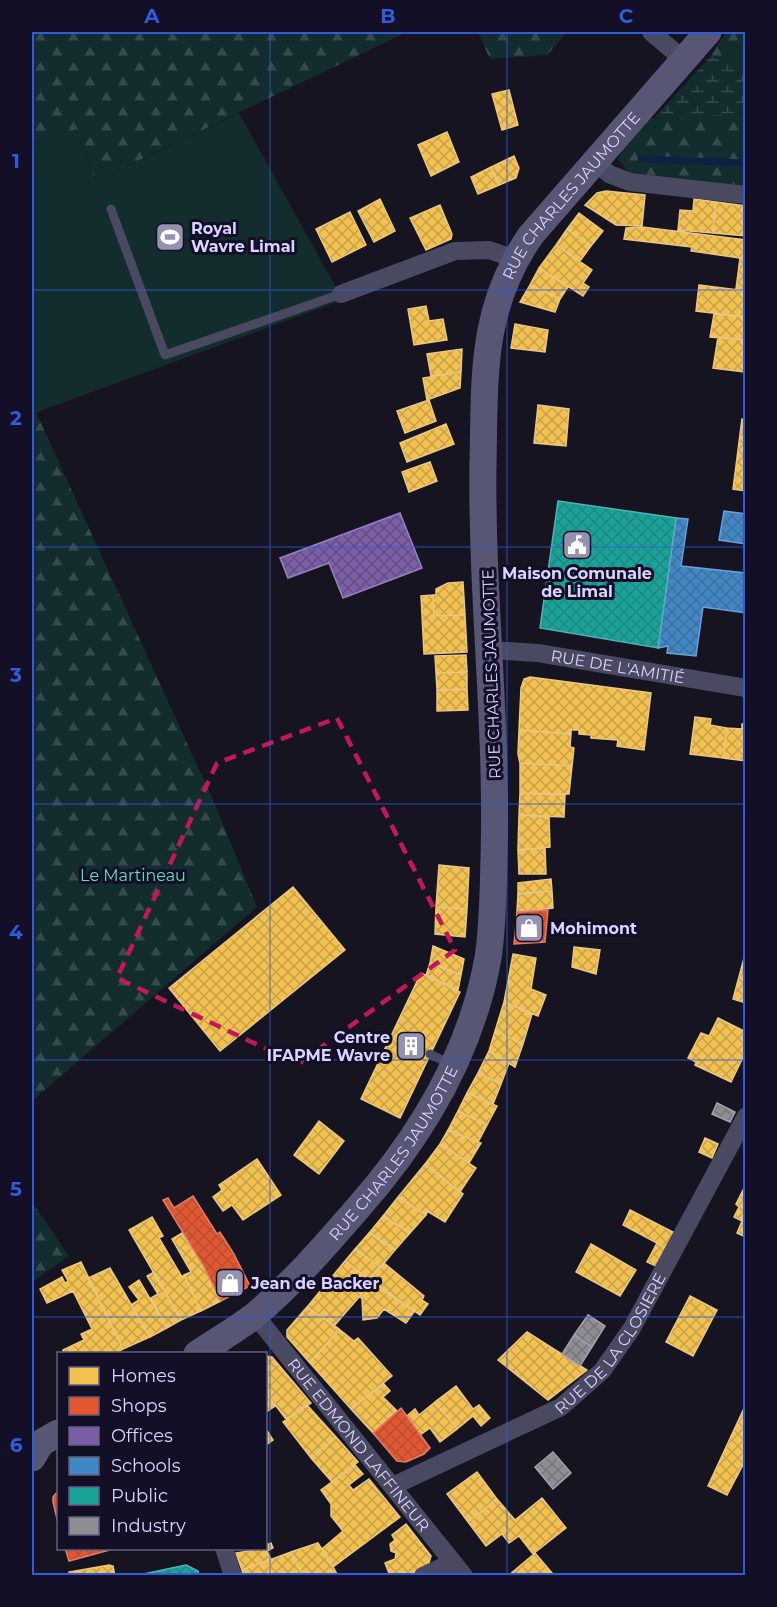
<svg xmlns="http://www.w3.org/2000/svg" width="777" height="1607" viewBox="0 0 777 1607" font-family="Montserrat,sans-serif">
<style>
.grass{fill:#132c2d}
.forest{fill:url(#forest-firs)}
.wetland{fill:url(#wetland-marsh)}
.homes{fill:url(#homes-cross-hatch);stroke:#eac783;stroke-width:1.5}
.shops{fill:url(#shops-cross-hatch);stroke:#e17c6d;stroke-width:1.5}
.offices{fill:url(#offices-cross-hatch);stroke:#9781c1;stroke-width:1.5}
.schools{fill:url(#schools-cross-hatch);stroke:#6d9fd6;stroke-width:1.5}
.public{fill:url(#public-cross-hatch);stroke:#51b2b7;stroke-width:1.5}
.industry{fill:url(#industry-cross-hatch);stroke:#a4a2b3;stroke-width:1.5}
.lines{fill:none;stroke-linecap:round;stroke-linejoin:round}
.stream{stroke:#0d2144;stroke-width:7}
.service{stroke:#4a4962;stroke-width:9}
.minor{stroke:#4a4962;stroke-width:18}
.secondary{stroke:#575674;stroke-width:27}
.marked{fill:none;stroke:#c2185b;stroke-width:4.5;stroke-dasharray:12 8;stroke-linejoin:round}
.grid{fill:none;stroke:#305bdc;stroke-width:1.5;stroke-opacity:0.55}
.labels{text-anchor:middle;stroke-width:6;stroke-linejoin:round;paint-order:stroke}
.street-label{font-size:16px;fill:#d9d4ff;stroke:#130f26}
.poi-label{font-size:16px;font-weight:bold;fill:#d9d4ff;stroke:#130f26;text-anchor:start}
.park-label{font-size:16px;fill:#5fe0c0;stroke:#130f26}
.neatline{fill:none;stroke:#305bdc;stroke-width:2}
.grid-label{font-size:20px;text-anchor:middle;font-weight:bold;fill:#305bdc}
</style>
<defs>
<pattern id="forest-firs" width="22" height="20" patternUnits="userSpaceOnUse" patternTransform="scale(1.5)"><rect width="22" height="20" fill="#132c2d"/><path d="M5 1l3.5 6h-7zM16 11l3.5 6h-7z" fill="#354a4c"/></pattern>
<pattern id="wetland-marsh" width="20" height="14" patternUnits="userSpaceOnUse" patternTransform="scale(1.5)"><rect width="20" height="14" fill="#132c2d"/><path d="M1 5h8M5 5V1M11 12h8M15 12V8" fill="none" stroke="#354a4c"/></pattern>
<pattern id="homes-cross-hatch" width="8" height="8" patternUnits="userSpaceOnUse" patternTransform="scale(1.5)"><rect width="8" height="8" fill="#f2c14e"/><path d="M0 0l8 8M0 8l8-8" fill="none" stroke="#c6a14e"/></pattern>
<pattern id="shops-cross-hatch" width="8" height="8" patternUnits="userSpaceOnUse" patternTransform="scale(1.5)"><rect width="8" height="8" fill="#e4572e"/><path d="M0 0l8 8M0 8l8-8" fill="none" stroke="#b35037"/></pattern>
<pattern id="offices-cross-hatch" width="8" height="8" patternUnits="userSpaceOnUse" patternTransform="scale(1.5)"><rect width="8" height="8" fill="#7b5ea7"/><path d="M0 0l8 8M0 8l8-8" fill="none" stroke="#61507e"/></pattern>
<pattern id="schools-cross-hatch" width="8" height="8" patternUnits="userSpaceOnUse" patternTransform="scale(1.5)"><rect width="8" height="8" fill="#3f88c5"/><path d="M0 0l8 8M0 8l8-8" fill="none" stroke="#406f9b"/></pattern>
<pattern id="public-cross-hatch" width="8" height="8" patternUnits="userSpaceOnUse" patternTransform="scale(1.5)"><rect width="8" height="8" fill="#17a398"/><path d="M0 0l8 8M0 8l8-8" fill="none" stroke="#248581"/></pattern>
<pattern id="industry-cross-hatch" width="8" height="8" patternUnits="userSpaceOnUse" patternTransform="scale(1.5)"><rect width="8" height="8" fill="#8d8d92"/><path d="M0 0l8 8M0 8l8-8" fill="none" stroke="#76767d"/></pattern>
</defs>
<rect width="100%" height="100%" fill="#161421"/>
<path class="grass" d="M239,113l104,187 -311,114v-269l45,-17 19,53z"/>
<path class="forest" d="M32,32h375l-311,149 -19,-52 -45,16z
M478,32h89l-20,23 -57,4z
M726,32h19v30l-35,-5z
M745,112v74l-116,-13 -11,-14 24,-41 31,1z
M36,412l177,388 44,107 -225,194v-687z
M32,1202l37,54 -37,26z"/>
<path class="wetland" d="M710,57l35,5v50l-72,7 -19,-1z"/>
<path class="homes" d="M509,90l9,35 -16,5 -10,-36z
M447,132l12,30 -28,14 -13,-31z
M514,156l5,12 -3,10 -17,7 -8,-18z
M491,167l8,18 -21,9 -7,-17z
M606,191l39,4 -3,31 -26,-1 -31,-20 12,-12z
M380,199l15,32 -21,11 -16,-31z
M694,199l22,3 -3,31 -35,-3 2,-20 13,1z
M716,202l30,4v30l-33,-3z
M440,205l12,29 -1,5 -25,11 -16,-32z
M350,212l16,33 -34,17 -16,-33z
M579,213l24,18 -12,15 -24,-17z
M642,227l104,13v51l-10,-2 4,-31 -49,-7 1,-4 -68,-8 2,-11z
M567,229l24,17 -11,15 -24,-16z
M556,245l36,25 -9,13 6,4 -6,9 -44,-28z
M539,268l29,19 -8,12 -30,-14z
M530,285l30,14 -5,13 -35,-10z
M699,285l47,6v26l-50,-6z
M426,306l3,15 14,-2 4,21 -33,5 -6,-36z
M714,314l32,3v23l-36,-3z
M515,324l33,6 -3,22 -34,-4z
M718,337l28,3 -2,32 -31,-4z
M462,349l-1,23 -30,4 -4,-22z
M461,372l-1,16 -33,12 -4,-22z
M429,400l7,21 -31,12 -8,-22z
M538,405l31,4 -3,37 -32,-3z
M742,419h4v72l-13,-2z
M446,424l8,20 -47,18 -7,-19z
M430,462l7,19 -28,11 -7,-20z
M463,582l2,33 -31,1 -1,-21h3v-6l12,-6z
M433,595l1,21 31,-1 2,37 -43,2 -3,-58z
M466,655l1,17 -31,1 -1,-17z
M467,672v17l-30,1 -1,-17z
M530,677l121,16 -7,57 -27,-4 1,-6 -27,-2v-3l-12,-1v-4h-8v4l-52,-4 2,-42 3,-9z
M467,689l1,21 -31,1v-21z
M695,717l16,2 -1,6 17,3 -4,30 -33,-4z
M742,724h4v37l-23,-3 4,-30 15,1z
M519,730l52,4 -1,13 4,1 -2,18 -52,-3 -2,-9z
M520,763l52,3 -3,28 -49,-1z
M520,793l45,2 -1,22 -45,-2z
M519,815l30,2 1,30 -32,3z
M545,848l1,26h-27l-1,-24z
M439,865l30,3 -2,41 -31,-2z
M551,879l1,12 -34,3v-11z
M293,887l52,63 -125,101 -51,-63z
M552,891l1,17 -36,4 1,-18z
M436,907l31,2 -2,28 -30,-3z
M433,946l31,13 -3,16 -31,-12z
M574,947l26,3 -4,24 -24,-7z
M513,954l23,4 -5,31 15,6 -8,21 -34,-14z
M744,958l2,1v44l-13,-4z
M430,963l31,12 -3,15 -32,-15z
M421,973l39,19 -60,126 -39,-19z
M504,1002l28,12 -9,30 -28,-13z
M718,1018l28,14v19l-15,31 -36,-17 1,-3 -8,-4 13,-25 8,3z
M495,1031l28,13 -8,23 -26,-16z
M489,1051l20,12 -8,21 -23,-11z
M478,1073l23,11 -8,20 -26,-11z
M467,1093l30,13 -10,19 -29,-14z
M458,1111l29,14 -9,17 -30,-12z
M319,1121l25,20 -25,33 -25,-19z
M448,1130l33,13 -12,20 -29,-19z
M705,1138l13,6 -6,14 -13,-6z
M440,1144l36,24 -16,24 -35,-28z
M257,1159l24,36 -38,25 -11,-15 -9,6 -10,-14 9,-7 -3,-5z
M425,1164l38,30 -18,28 -18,-11 -1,4 -28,-18z
M746,1184v53l-9,-4 5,-12 -8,-4 5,-10 -3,-3z
M398,1197l28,18 -16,18 -27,-17z
M630,1210l45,23 -7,16 -45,-24z
M383,1216l27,17 -15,17 -26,-17z
M152,1217l11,19 -4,2 23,39 2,-2 17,36 -20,9 -52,-90z
M182,1233l21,32 18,36 -20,10 -17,-36 7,-3 -19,-33z
M369,1233l26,17 -14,17 -26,-18z
M657,1243l11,6 -10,18 -11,-5z
M591,1244l45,26 -16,26 -44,-24z
M355,1249l26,18 -12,12 -24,-18z
M345,1261l27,21 -38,44 -27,-19z
M81,1262l42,87 -9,5h-51v-4l21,-10 -3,-6 11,-5 -19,-38 -26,12 -7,-14 22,-12 3,6 3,-2 -6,-11z
M384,1263l40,33 -2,4 6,4 -8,11 -51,-36z
M110,1268l40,69 -27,12 -35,-71z
M154,1272l27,48 -14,8 -16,-30 7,-4 -11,-18z
M139,1280l28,48 -17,9 -19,-32 8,-5 -10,-13z
M372,1282l42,30 -8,11 -22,-14 -7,9 -14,2 -1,-22 -3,-1z
M690,1296l27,14 -24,46 -27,-14z
M307,1307l32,22 -29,34 -23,-26v-7z
M339,1329l15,12 4,-3 34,38 -41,33 -41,-46z
M527,1332l60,38 -39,30 -50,-40z
M266,1356l6,1 39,46 -25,16 -20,-26z
M384,1384l6,7 -7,6 14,14 -24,22 -22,-24z
M456,1386l17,23 6,-4 11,13 -9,8 -8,-10 -16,13 -22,-27z
M266,1393l9,13 -9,6z
M435,1402l22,27 -17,13 -10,-14 -10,7 -13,-19 8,-7 4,6z
M746,1404v55l-19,36 -19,-9z
M307,1405l29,32 -25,21 -28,-36z
M266,1429l7,11 -7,5z
M336,1437l22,25 -26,20 -21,-24z
M355,1465l8,9 -14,11 4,5 16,-11 31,38 -67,50 -11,-18 21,-18 -12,-15v-12l-10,-14z
M477,1472l20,27 -29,23 -21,-28z
M542,1498l24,30 -33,26 -14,-18 -10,7 -7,-9 -16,12 -18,-24 29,-23 18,21z
M406,1524l25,32 -3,10 -21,10h-17l-5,-13 10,-4 1,-6 -5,-2 -1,-7 5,-4 -3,-5z
M271,1543l2,5 -6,3 4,8 -29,11 -6,-17 30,-5v-3z
M318,1543l15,24 5,9h-35l-12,-24z
M291,1552l12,24h-30l-6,-15z
M535,1553l17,20 -3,3h-41z
M267,1561l6,15h-30l-1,-6z
M109,1565l4,1 2,10h-45l-1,-4z"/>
<path class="shops" d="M548,910l-3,32 -31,2 3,-32z
M193,1196l24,38 3,-2 14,22 16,32 -29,15 -18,-36 -40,-65 5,-2 6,10z
M401,1408l29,40 -6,6 -18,8 -9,-1 -24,-28z
M58,1491v32l-5,-21v-5z
M65,1548h52l-48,13z"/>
<path class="offices" d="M400,513l22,55 -79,30 -14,-35 -41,15 -8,-20z"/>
<path class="schools" d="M724,511l22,3v30l-27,-4z
M676,518l12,1 -7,47 65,7v40l-43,-6 -7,49 -29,-3 1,-7 -10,2z"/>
<path class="public" d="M558,501l118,17 -18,130 -118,-20z
M186,1565l12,6 1,5h-65z"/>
<path class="industry" d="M717,1103l18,9 -5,10 -18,-8z
M588,1315l17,11 -13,21 -18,-12z
M574,1335l18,12 -12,19 -18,-12z
M553,1452l18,21 -18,16 -18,-22z"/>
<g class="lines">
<path class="stream" d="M641,159l105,4"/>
<path class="service" d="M111,209l54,146 176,-61
M430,1054l22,11"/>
<g class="minor">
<path d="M651,32l32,27"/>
<path d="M595,161l14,13 21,8 116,13"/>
<path d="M341,294l114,-43 34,-1 26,9"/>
<path id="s1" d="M490,650l48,3 208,35"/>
<path id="s2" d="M255,1315l209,261"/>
<path id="s3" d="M393,1486l168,-79 41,-36 30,-43 114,-212"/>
<path d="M224,1548l9,28"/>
<path d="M423,1576l30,-14"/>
</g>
<g class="secondary">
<path id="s4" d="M197,1354c19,-13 39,-24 57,-38 38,-32 71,-70 103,-107 63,-71 114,-156 131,-251 5,-32 5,-66 6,-99 4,-133 -13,-265 -11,-397 2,-86 -3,-153 48,-227l177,-203"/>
<path d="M32,1458l9,-15 17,-10"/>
</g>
</g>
<path class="marked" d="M337,718l118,232 -157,114 -181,-86 100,-215z"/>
<path class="grid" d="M270,32v1544M507,32v1544M32,290h714M32,547h714M32,804h714M32,1060h714M32,1317h714"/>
<defs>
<g id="stadium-square" transform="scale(1.5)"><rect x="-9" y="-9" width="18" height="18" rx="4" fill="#9591b1" stroke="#130f26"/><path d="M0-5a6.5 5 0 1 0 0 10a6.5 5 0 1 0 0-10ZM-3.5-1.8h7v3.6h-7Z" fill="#fff"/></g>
<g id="civic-square" transform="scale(1.5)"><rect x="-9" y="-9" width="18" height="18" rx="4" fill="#9591b1" stroke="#130f26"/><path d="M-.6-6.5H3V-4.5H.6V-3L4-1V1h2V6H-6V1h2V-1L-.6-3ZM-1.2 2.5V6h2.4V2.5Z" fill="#fff"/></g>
<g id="shop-square" transform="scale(1.5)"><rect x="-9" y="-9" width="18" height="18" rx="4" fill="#9591b1" stroke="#130f26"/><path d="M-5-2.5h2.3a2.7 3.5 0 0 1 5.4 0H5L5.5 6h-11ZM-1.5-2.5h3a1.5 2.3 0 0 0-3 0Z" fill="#fff"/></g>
<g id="building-square" transform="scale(1.5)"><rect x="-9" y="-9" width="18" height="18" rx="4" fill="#9591b1" stroke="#130f26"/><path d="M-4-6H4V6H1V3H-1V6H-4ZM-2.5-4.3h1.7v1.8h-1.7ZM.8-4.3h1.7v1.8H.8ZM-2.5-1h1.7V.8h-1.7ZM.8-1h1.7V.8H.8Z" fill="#fff"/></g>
</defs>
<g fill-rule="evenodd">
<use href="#stadium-square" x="170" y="237"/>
<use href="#civic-square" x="577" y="545"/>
<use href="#shop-square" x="529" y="928"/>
<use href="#building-square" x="411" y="1046"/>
<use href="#shop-square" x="230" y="1283"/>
</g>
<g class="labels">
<g class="street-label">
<text dy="6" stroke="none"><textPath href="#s4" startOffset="1292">RUE CHARLES JAUMOTTE</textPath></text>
<text dy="6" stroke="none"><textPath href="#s1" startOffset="129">RUE DE L'AMITIÉ</textPath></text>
<text transform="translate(491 674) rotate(-92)" y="6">RUE CHARLES JAUMOTTE</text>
<text dy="6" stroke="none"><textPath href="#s4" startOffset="284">RUE CHARLES JAUMOTTE</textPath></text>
<text dy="6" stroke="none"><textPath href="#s3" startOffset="267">RUE DE LA CLOSIERE</textPath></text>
<text dy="6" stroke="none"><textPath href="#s2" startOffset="166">RUE EDMOND LAFFINEUR</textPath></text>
</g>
<g class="poi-label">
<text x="191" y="234">Royal<tspan x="191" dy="18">Wavre Limal</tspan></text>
<text x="577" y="579" text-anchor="middle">Maison Comunale<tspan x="577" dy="18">de Limal</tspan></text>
<text x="550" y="934">Mohimont</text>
<text x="390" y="1043" text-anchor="end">Centre<tspan x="390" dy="18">IFAPME Wavre</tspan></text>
<text x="251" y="1289">Jean de Backer</text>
</g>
<g class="park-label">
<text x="133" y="881">Le Martineau</text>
</g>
</g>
<rect width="777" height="1607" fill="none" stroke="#130f26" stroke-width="66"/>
<rect x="57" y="1352" width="210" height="198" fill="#130f26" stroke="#625e7d" stroke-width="1.5"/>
<rect x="69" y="1367" width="30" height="18" fill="#f2c14e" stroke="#625e7d" stroke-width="1.5"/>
<text x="111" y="1382" font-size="18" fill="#d9d4ff">Homes</text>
<rect x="69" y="1397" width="30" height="18" fill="#e4572e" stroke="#625e7d" stroke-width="1.5"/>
<text x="111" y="1412" font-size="18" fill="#d9d4ff">Shops</text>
<rect x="69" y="1427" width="30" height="18" fill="#7b5ea7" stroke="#625e7d" stroke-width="1.5"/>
<text x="111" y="1442" font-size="18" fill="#d9d4ff">Offices</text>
<rect x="69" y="1457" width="30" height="18" fill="#3f88c5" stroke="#625e7d" stroke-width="1.5"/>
<text x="111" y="1472" font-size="18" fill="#d9d4ff">Schools</text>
<rect x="69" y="1487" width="30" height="18" fill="#17a398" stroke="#625e7d" stroke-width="1.5"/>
<text x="111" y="1502" font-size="18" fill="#d9d4ff">Public</text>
<rect x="69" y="1517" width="30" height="18" fill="#8d8d92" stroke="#625e7d" stroke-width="1.5"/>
<text x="111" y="1532" font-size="18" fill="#d9d4ff">Industry</text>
<rect x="33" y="33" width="711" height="1541" class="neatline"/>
<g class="grid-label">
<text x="152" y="23">A</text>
<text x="388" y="23">B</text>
<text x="626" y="23">C</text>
<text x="16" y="168">1</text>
<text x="16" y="425">2</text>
<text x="16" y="682">3</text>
<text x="16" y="939">4</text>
<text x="16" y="1196">5</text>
<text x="16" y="1452">6</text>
</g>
</svg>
